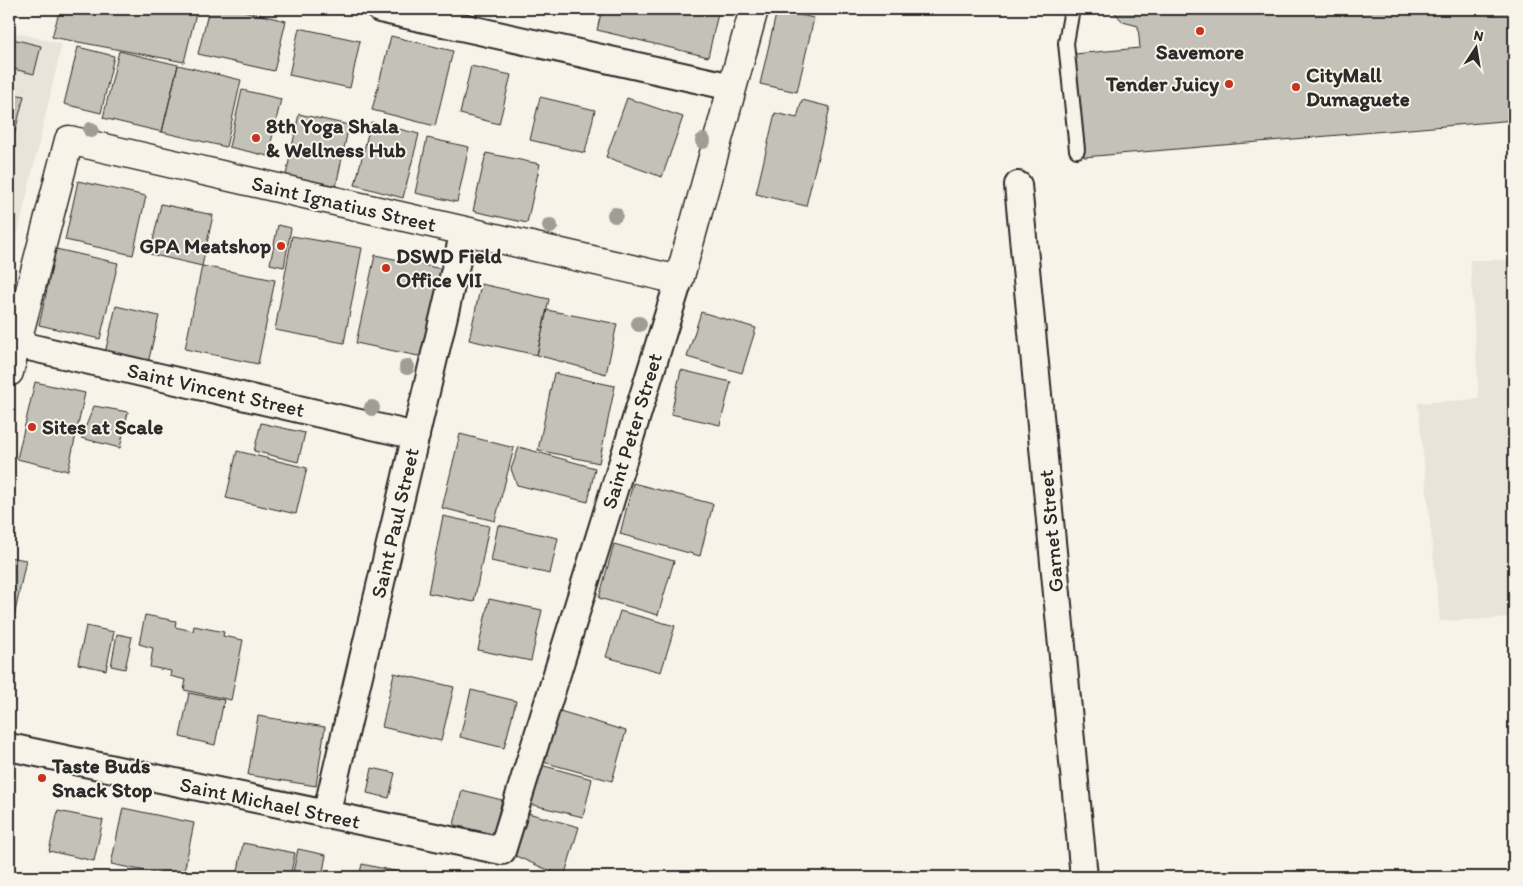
<svg xmlns="http://www.w3.org/2000/svg" width="1523" height="886" viewBox="0 0 1523 886" font-family="Itim,sans-serif">
<style>
.built{fill:#e8e4da}
.building{fill:#c4c1b9;stroke:#2b2b2b}
.lines{fill:none;stroke-linecap:round;stroke-linejoin:round}
.lane-casing{stroke:#2b2b2b;stroke-width:18}
.street-casing{stroke:#2b2b2b;stroke-width:30}
.secondary-casing{stroke:#2b2b2b;stroke-width:31}
.lane{stroke:#f7f3e8;stroke-width:14}
.street{stroke:#f7f3e8;stroke-width:26}
.secondary{stroke:#f7f3e8;stroke-width:28}
.tree{fill:#9f9d96}
.poi-dot{fill:#c8321e;stroke:#f7f3e8;stroke-width:2}
.labels{text-anchor:middle;stroke-width:4;stroke-linejoin:round;paint-order:stroke}
.poi-label{font-size:21px;font-weight:bold;fill:#2b2b2b;stroke:#f7f3e8;text-anchor:start}
.street-label{font-size:21px;fill:#2b2b2b;stroke:#f7f3e8}
</style>
<rect width="100%" height="100%" fill="#f7f3e8"/>
<filter id="ink" filterUnits="userSpaceOnUse"><feTurbulence type="fractalNoise" baseFrequency=".02" numOctaves="2"/><feDisplacementMap in="SourceGraphic" scale="10" xChannelSelector="R" yChannelSelector="G"/><feConvolveMatrix kernelMatrix="1 2 1 2 8 2 1 2 1" color-interpolation-filters="sRGB"/></filter>
<g filter="url(#ink)">
<path class="built" d="M9,31l53,13 -53,228z
M1470,260h44v358l-74,3 -22,-218 61,-4z"/>
<path class="building" d="M60,9h137l-13,53 -132,-25z
M209,9h27l50,12 -12,50 -76,-17z
M602,9h117l-11,48 -111,-27z
M1115,9h399v111l-430,37 -10,-103 66,-6 -2,-22 -15,-4 -8,-9z
M777,10l37,8 -17,74 -37,-8z
M299,28l61,13 -10,47 -61,-13z
M391,36l62,15 -18,75 -63,-16z
M9,38l32,8 -7,28 -25,-6z
M78,47l36,9 -13,57 -37,-9z
M119,51l59,14 -16,67 -59,-14z
M178,65l63,15 -15,67 -64,-15z
M471,66l40,9 -12,49 -39,-10z
M242,90l39,9 -13,57 -39,-9z
M9,93l15,3 -13,52 -2,-1z
M540,97l55,13 -10,43 -55,-13z
M627,98l56,19 -21,60 -56,-20z
M802,100l28,7 -24,99 -50,-12 19,-81 22,5z
M299,114l50,11 -13,61 -50,-11z
M371,122l48,12 -16,64 -48,-13z
M427,138l42,9 -12,55 -42,-9z
M486,153l54,11 -13,59 -54,-12z
M78,181l68,15 -13,59 -68,-15z
M161,204l52,11 -11,51 -52,-12z
M278,225l13,3 -7,39 -14,-3z
M292,236l70,12 -18,95 -69,-13z
M56,249l62,14 -18,76 -61,-14z
M375,255l67,14 -19,88 -67,-14z
M202,266l73,14 -17,84 -73,-15z
M481,284l68,15 -12,56 -68,-15z
M116,306l43,10 -11,47 -43,-10z
M547,310l70,14 -11,50 -69,-19z
M701,312l55,16 -14,45 -55,-16z
M681,370l50,12 -11,43 -49,-11z
M554,373l61,13 -16,77 -61,-13z
M35,382l50,11 -17,78 -51,-12z
M94,406l34,6 -8,36 -39,-10z
M261,423l44,10 -7,29 -44,-11z
M460,434l54,14 -19,73 -53,-13z
M519,447l76,21 -7,34 -71,-17 -6,-16z
M237,451l70,17 -11,46 -70,-16z
M633,483l80,21 -13,52 -80,-22z
M443,516l46,10 -15,76 -46,-9z
M498,525l60,13 -8,36 -59,-13z
M614,544l60,17 -16,54 -59,-17z
M9,557l17,3 -17,81z
M489,599l53,11 -11,51 -53,-11z
M620,611l55,15 -14,46 -55,-15z
M145,615l31,6 -1,6 18,4 1,-5 30,6 -1,4 20,4 -12,60 -47,-10 2,-10 -16,-4 1,-5 -21,-4 3,-19 -14,-4z
M86,626l28,6 -8,38 -28,-6z
M117,634l15,3 -7,32 -14,-3z
M394,673l60,14 -13,54 -59,-14z
M471,690l45,11 -12,47 -44,-11z
M189,693l35,7 -9,45 -35,-8z
M550,708l76,23 -14,50 -76,-21z
M258,716l67,11 -9,59 -68,-11z
M537,764l55,15 -9,38 -58,-14z
M372,768l23,5 -6,25 -22,-5z
M462,790l40,10 -9,34 -39,-9z
M123,808l71,15 -11,54h-8l-64,-13z
M58,811l45,9 -9,41 -45,-10z
M524,812l55,15 -15,50 -53,-23z
M243,843l52,10 -5,24h-53z
M298,849l28,6 -4,22h-30z
M362,864l55,12v1h-58z
M22,869l36,8h-38z"/>
<g class="lines">
<g class="lane-casing">
<path id="lane" d="M1072,9l-6,34 11,107"/>
</g>
<g class="street-casing">
<path id="street" d="M380,9l352,78
M1018,185l66,692
M16,344l400,92
M9,747l493,104 177,-571
M326,815l138,-584"/>
</g>
<g class="secondary-casing">
<path id="secondary" d="M9,372l60,-232 610,140 75,-271"/>
</g>
<use href="#lane" class="lane"/>
<use href="#street" class="street"/>
<use href="#secondary" class="secondary"/>
</g>
<g class="tree">
<circle cx="91" cy="130" r="8"/>
<circle cx="703" cy="141" r="8"/>
<circle cx="615" cy="215" r="8"/>
<circle cx="550" cy="226" r="8"/>
<circle cx="639" cy="324" r="8"/>
<circle cx="407" cy="367" r="8"/>
<circle cx="372" cy="408" r="8"/>
</g>
</g>
<g class="poi-dot">
<circle cx="1200" cy="31" r="5"/>
<circle cx="1229" cy="84" r="5"/>
<circle cx="1296" cy="87" r="5"/>
<circle cx="256" cy="138" r="5"/>
<circle cx="281" cy="246" r="5"/>
<circle cx="386" cy="268" r="5"/>
<circle cx="32" cy="427" r="5"/>
<circle cx="42" cy="778" r="5"/>
</g>
<g class="labels">
<g class="poi-label">
<text x="1200" y="59" text-anchor="middle">Savemore</text>
<text x="1306" y="82">CityMall<tspan x="1306" dy="24">Dumaguete</tspan></text>
<text x="1219" y="91" text-anchor="end">Tender Juicy</text>
<text x="266" y="133">8th Yoga Shala<tspan x="266" dy="24">&amp; Wellness Hub</tspan></text>
<text x="271" y="253" text-anchor="end">GPA Meatshop</text>
<text x="396" y="263">DSWD Field<tspan x="396" dy="24">Office VII</tspan></text>
<text x="42" y="434">Sites at Scale</text>
<text x="52" y="773">Taste Buds<tspan x="52" dy="24">Snack Stop</tspan></text>
</g>
<g class="street-label">
<text transform="translate(344 204) rotate(13)" y="7">Saint Ignatius Street</text>
<text transform="translate(216 390) rotate(13)" y="7">Saint Vincent Street</text>
<text transform="translate(632 431) rotate(-73)" y="7">Saint Peter Street</text>
<text transform="translate(395 523) rotate(-77)" y="7">Saint Paul Street</text>
<text transform="translate(1051 531) rotate(-95)" y="7">Garnet Street</text>
<text transform="translate(270 803) rotate(12)" y="7">Saint Michael Street</text>
</g>
</g>
<rect width="1523" height="886" fill="none" stroke="#f7f3e8" stroke-width="30"/>
<rect x="15" y="15" width="1493" height="856" fill="none" stroke="#2b2b2b" stroke-width="2" filter="url(#ink)"/>
<g transform="translate(1476 48) rotate(12)" stroke="#f7f3e8" stroke-width="4" paint-order="stroke">
<path d="M0-4L9 19L0 12L-9 19Z" fill="#2b2b2b"/>
<text y="-8" font-size="14" font-weight="bold" text-anchor="middle" fill="#2b2b2b">N</text>
</g>
</svg>
